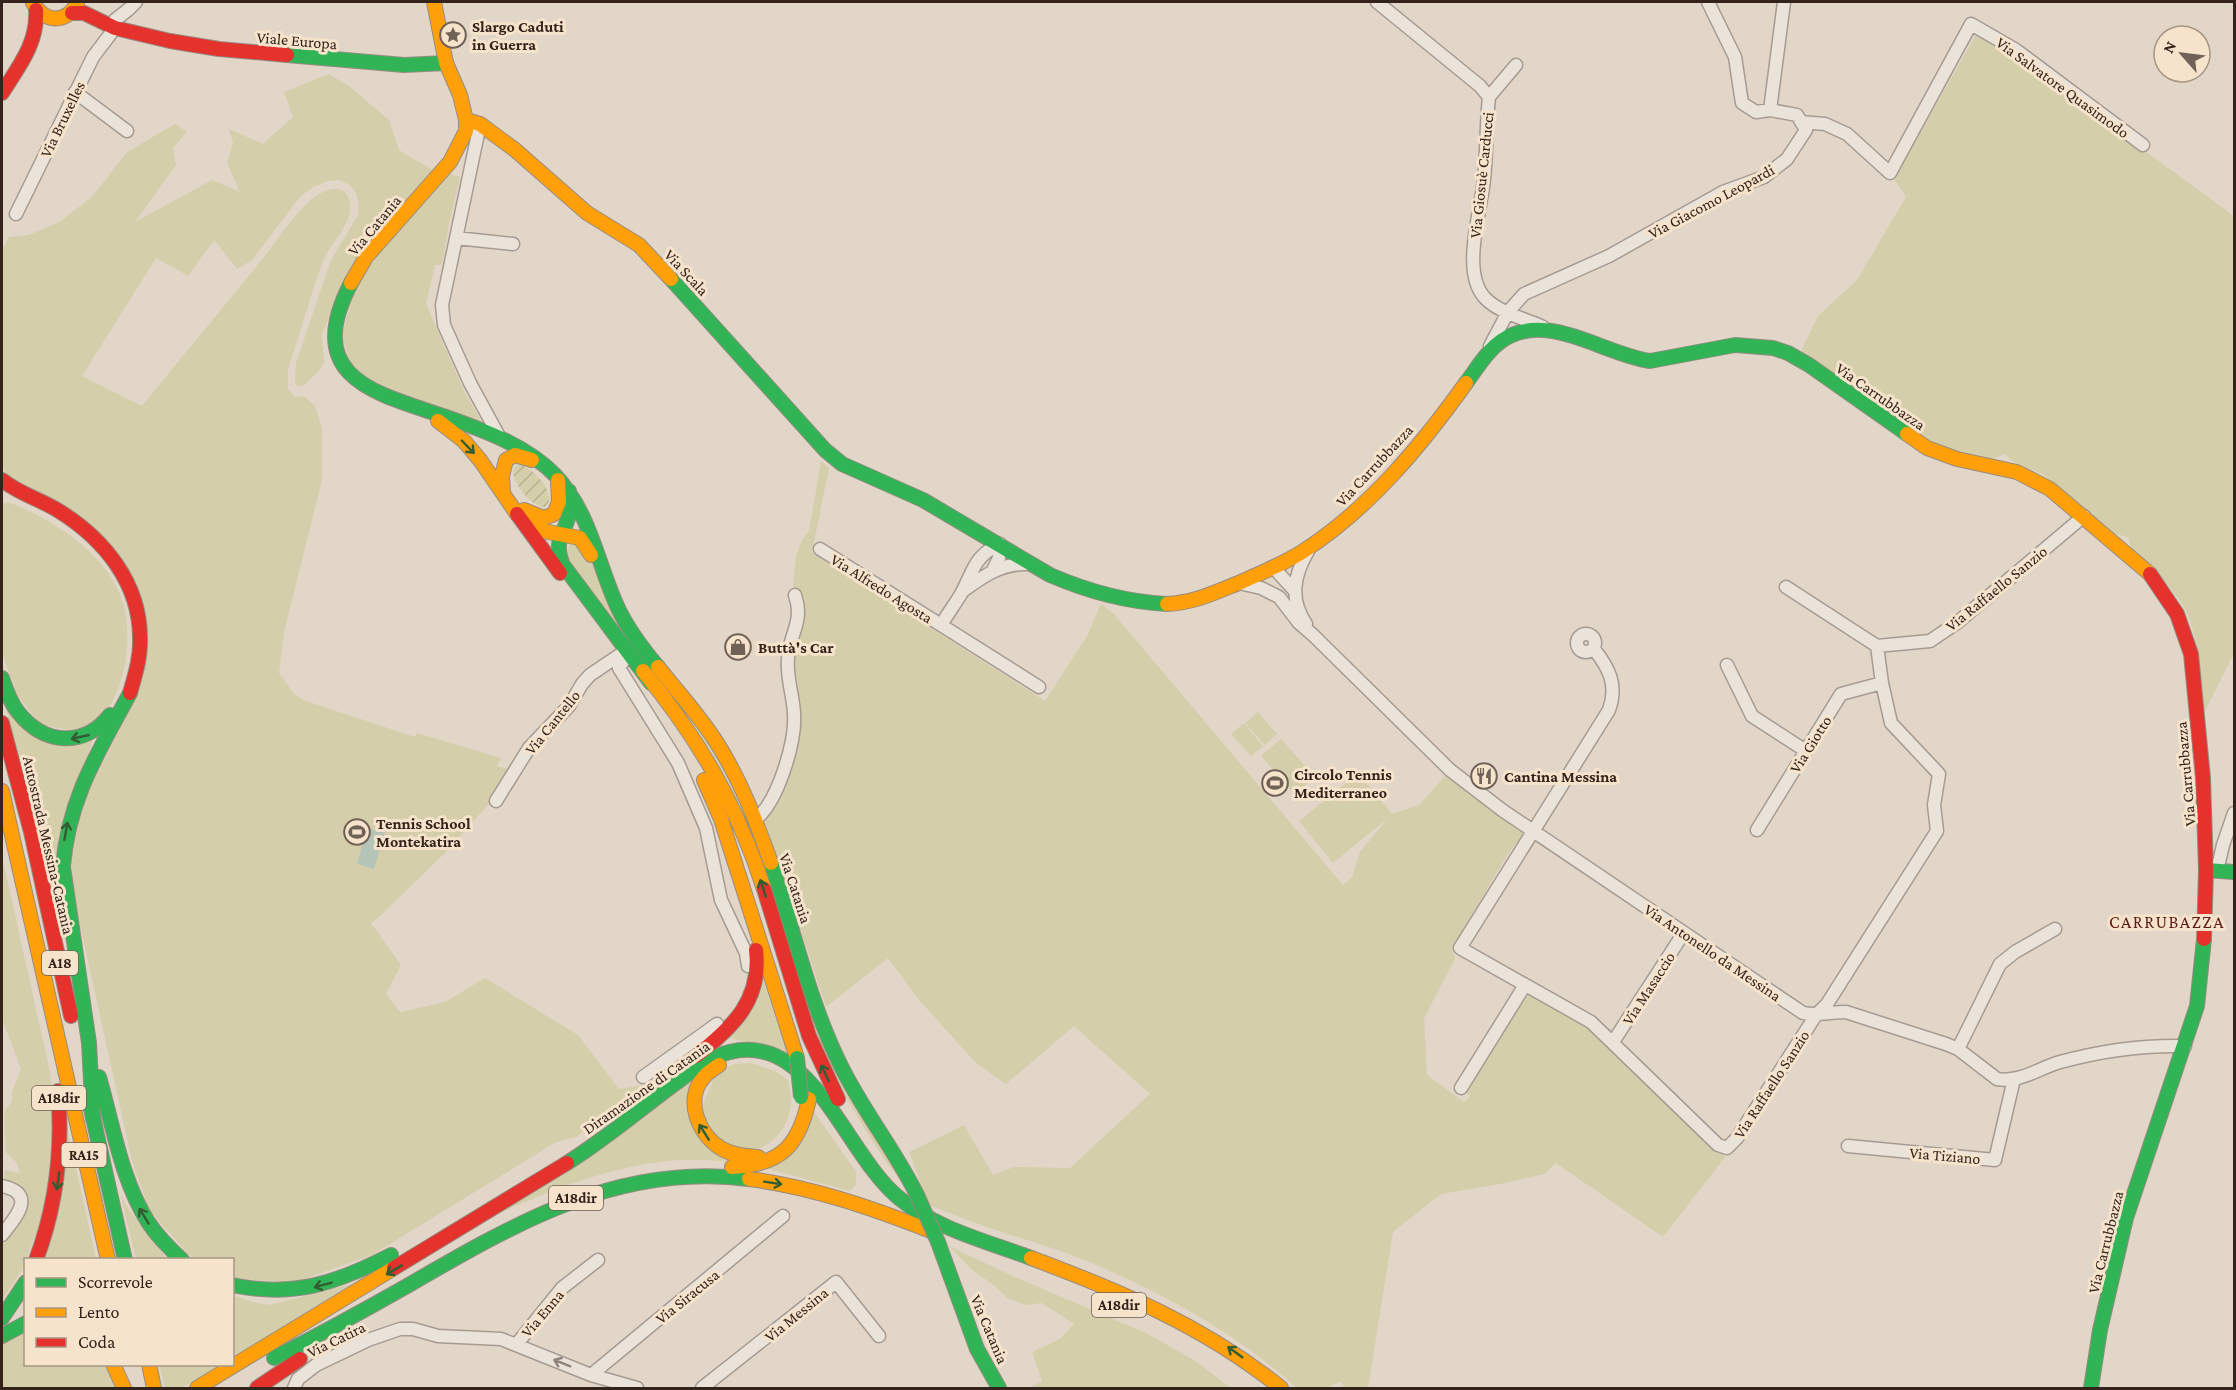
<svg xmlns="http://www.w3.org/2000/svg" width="2236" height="1390" viewBox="0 0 2236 1390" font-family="'Crimson Pro',serif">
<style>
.green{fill:#d5ceaa}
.garden{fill:url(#garden-furrows)}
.water{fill:#b4c5b8}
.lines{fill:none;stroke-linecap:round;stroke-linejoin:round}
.street-casing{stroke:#a69b92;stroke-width:15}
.fast-casing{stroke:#968b82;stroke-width:16}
.slow-casing{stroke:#968b82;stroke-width:16}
.jam-casing{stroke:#968b82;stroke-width:16}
.street{stroke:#eae3da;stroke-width:12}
.fast{stroke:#30b455;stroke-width:14}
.slow{stroke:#ff9f0a;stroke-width:14}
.jam{stroke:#e5322d;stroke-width:14}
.fast-bridge-casing{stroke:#968b82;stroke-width:16;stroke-linecap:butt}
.fast-bridge{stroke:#30b455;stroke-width:14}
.oneway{stroke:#325d32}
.oneway2{stroke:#8f837a}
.labels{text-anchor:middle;stroke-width:6;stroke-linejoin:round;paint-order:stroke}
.shield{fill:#f5e3cc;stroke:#6e5d50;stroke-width:1.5}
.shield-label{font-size:15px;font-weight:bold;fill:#34231b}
.poi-label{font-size:16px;font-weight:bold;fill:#34231b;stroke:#f5e3cc;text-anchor:start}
.street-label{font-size:16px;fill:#34231b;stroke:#f5e3cc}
.neighbourhood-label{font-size:18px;letter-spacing:1.5px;fill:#601e1b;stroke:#f5e3cc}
</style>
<defs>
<pattern id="garden-furrows" width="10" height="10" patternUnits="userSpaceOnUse" patternTransform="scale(1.5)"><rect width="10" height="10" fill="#d5ceaa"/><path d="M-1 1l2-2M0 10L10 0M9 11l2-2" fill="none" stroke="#b7b192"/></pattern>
</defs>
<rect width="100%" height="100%" fill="#e2d6c8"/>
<path class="green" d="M1977,33l38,23 219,160v437l-30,60c-4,-38 -3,-82 -26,-115 -13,-19 -31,-35 -47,-51l-3,-10 -12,-3 -74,-60 -30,-13 -7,-7 -12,5 -47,-8 -145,-100 17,-35 39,-36 49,-83 -12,-18z
M329,74l20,12 40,34 10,30 33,20 -94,122 -16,43 2,28 -6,9 -14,13 -6,1 -3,-3 1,-20 35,-103 27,-45 1,-11 -3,-11 -6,-8 -11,-5 -11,1 -15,6 -13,10 -48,63 -15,9 -23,-29 -26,36 -32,-18 -74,118 60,30c39,-48 79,-96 118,-144 18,-22 31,-45 52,-63 16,-13 39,-17 38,10 -1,16 -15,30 -23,44 -6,10 -9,23 -13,34 -9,27 -17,55 -26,82v20l7,8 9,-1 11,10 7,22v52l-38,152 -5,41 16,22 11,6 109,36 2,-4 84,25 -4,8 12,3 -14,28 -50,56 -65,63 -9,7 30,42 -15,29 14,18 45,-10 40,-24 93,57 41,54 25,-4 -68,52 -20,5 -184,113 -79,28 -60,-5 -1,-18 -37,-1 -5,-3 -41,-46 -17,-49 -61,-277 3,-63 63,-127 -4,-114 -128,-107 -3,-8v-215l7,-13 20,-2 30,-13 33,-25 35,-45 48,-28 12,8 -14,16 3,17 -41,57 77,-42 28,12 -13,-29 6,-20 -4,-14 34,15 30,-27 -9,-25z
M450,174l10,3 -11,47 -7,41h-7l-9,39 38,87 21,37 -109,-43 -18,-13 -8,-11 -8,-25 10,-40 22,-39z
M821,461l8,7 -17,84 233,149 42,-65 14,-32 12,9 230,272 9,-8 8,-25 28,-34 -55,45 -34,-42 59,-48 34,41 27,-9 27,-30 78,59 -17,21 -55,94 3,10 -31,59 3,57 37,27 6,-6 -4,-4 60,-96 6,-3 56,32 137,132 -62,80 -107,-74 -12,11 -44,10 -59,10 -48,38 -25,156h-23l-4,-6 -8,2 -5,4h-31c-63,-57 -139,-98 -218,-130 -28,-11 -57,-19 -86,-29 -21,-7 -43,-16 -64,-24l-20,-53 55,-27 29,50 21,-8 56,1 80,-74 -76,-68 -68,58 -30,-21 -56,-62 -32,-43 -62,49 -62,-188 33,-76 3,-40 -8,-53 12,-32v-13l-4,-12 -7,-5c2,-20 2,-43 16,-57z
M8,502c42,16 92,47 111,90 9,19 9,44 7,64 -2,20 -10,44 -23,59 -5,7 -15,12 -22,17l-40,-7 -24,-30 -15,-42v-149z
M575,542l9,5 38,79 82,107 28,47 21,47 65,200 14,34 18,36 41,61 14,26c-17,-16 -28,-36 -40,-55 -21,-34 -39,-68 -53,-106 -30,-80 -47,-164 -84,-241 -22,-44 -54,-79 -85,-118 -25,-32 -48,-66 -71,-100 -6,-9 -8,-17 3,-22z
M5,705l14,16 74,18 -36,126 -15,-30z
M1258,712l19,22 -12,11 -20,-22z
M1244,723l19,23 -12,10 -20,-22z
M1281,739l34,38 -20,18 -34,-39z
M2,856l48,216 6,46 -7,80 -23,62 -1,5 -23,36v-57l25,-33 1,-9 -5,-10 -19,-13 1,-9 15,3 -3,-10 -11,-11 -2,-40 7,-9 2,-14 8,-20 -19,-50z
M761,974l26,79 -61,-16z
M751,1063l24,8 13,9c1,8 4,16 3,24 -1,19 -16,42 -36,45 -9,1 -20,-2 -28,-2l-27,-36 17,-40 18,-7z
M705,1067l-13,26 44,69c-18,-1 -37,-3 -55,-2 -70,4 -134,32 -197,60z
M812,1109l44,63v13l-6,6 -85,-23z
M67,1127l29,132 -51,1z
M120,1193l9,17 38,49h-31z
M949,1246l68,32 129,55 48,27 37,28h-202l13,-7 -10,-29 28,-13 14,-15 -32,-21 -17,2 -18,-7 -12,-12 -24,-17z
M351,1284l-118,74v-63l19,7 18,3z
M25,1330l1,34 78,1 13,23h-115v-46z
M159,1365h63l-41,23h-16z"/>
<path class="garden" d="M518,464c14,4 33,22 31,38l-4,5c-16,-2 -32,-23 -32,-38z"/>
<path class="water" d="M367,828l18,5 -11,36 -17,-5z"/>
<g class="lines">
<g class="street-casing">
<path id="street" d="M1377,2l103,84 9,11c-3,27 -2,55 -5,82 -3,33 -24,95 2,120 14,14 40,20 57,28
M115,20l14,-11 7,-7
M75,92l52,39
M1489,97l27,-32
M1770,110l14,-108
M1801,122l24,2 22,10 43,39 81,-149 45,26 127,95
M480,124l-38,181 2,20 26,58 30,55
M16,214l77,-157 22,-29
M456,238l57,6
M1490,346l18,-34 16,-18 85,-38 114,-64 41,-15 23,-18 19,-29 -9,-15 -27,-5 -14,2 -14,-9 -7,-46 -27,-55
M820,549l121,76c6,-10 14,-21 20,-31 13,-24 13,-38 39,-50l-1,14 -7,14
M1273,567l21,23
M1239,583l22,5 18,9 20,26 14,12 137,135 52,40 301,203c15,3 28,-1 43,-1l100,32 12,5 39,30c23,4 42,-11 63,-17 40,-11 84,-17 125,-16
M1786,587l91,59
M963,591c20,-15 39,-28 65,-27
M1306,624c-17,-25 -12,-49 2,-73
M941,625l98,62
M1577 643a9 9 0 1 1 18 0a9 9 0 1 1-18 0Z
M1594,649c15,19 24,36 15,61l-149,238 131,74 127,123 9,3 10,-10 79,-123 11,-11 110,-173 -3,-26 5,-31 -48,-51 -9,-40 -5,-37 53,-5 28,-19 126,-106
M624,660l-5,8 59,95 28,65 15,72 25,53 2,13
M1727,665l25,51 54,35
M496,801l33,-53 40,-42 13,-22 8,-9 31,-21
M755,820c23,-18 41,-78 39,-107 -1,-18 -8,-37 -6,-55 2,-26 16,-36 7,-63
M1757,830l84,-136 41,-11
M2217,871l6,-26 11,-32
M1613,1042l70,-108
M1958,1049l42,-85 15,-12 40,-23
M643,1077l74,-53
M1461,1088l64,-103
M1848,1146l147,14 19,-81
M2,1186c36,8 13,32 0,49
M516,1345l46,-57 36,-28
M591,1375l192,-159
M294,1388l4,-9 18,-14 52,-25 32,-11h13l25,7 63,3 90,36 46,13
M702,1388l134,-106 43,54"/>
</g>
<g class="fast-casing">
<path id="fast" d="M287,55l117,10 42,-2
M671,279l154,171 17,14 81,36 127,75c37,16 76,27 117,29
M351,283c-51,98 29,111 101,136 36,13 76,28 103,56 35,37 42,87 62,131 10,22 25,42 41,61
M1466,383c9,-12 17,-26 29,-37 45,-41 106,8 155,15l85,-16 38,3 15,5 21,12 98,69
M569,491c1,6 2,13 1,19 -4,24 -18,29 -7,55l88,118
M2,678c4,12 8,24 16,34 26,33 66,36 92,3
M771,863c23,67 38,139 70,203 22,45 54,84 76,129
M2206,870l28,2
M99,1077c14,48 22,102 49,145 10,15 21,26 34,38
M90,1104l35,156
M93,1119l-4,-76 -26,-176c5,-68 36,-116 67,-174
M567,1163c37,-23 71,-52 106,-78 12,-8 24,-20 37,-26 98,-46 131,92 189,139 37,31 87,43 132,60
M938,1242l39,107 22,39
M232,1285c61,13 105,-2 159,-30
M2,1318l24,-36
M2,1336l24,-13
M274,1358c45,-23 89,-47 133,-72 107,-62 212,-124 342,-107
M2091,1388l9,-58 26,-112 71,-212 7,-67"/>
</g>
<g class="slow-casing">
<path id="slow" d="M33,3c12,20 32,21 44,1
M466,120l14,4 34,25 73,64 52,32 32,34
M351,283l15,-26 84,-95 16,-31v-11l-6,-25 -14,-32 -12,-61
M438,421l26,20 16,19 37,54 26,17 37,7 11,17
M1907,434l20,14 30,11 60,13 33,17 100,85
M503,493l-1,-17 4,-16 9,-5 17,5
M524,510l20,8 10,-4 5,-12 -1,-22
M1167,604c27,-1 49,-12 74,-22 20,-9 42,-18 61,-30 66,-42 119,-106 164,-169
M658,667c19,24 40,47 57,73 25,38 41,81 56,123
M643,671c56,68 94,134 121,218
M704,780l17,39 76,239
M2,791l106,469
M719,1065c-5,4 -11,7 -15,12 -20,22 -6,58 18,72 11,6 23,7 36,8
M732,1167c49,-2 67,-21 77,-68
M749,1179c63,8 123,29 182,52
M1031,1258c91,34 173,68 250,130
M113,1364l11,24
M149,1364l5,24
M197,1388l197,-120"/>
</g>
<g class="jam-casing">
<path id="jam" d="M72,13h12l31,15 55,13 49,8 68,6
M2,93c17,-27 36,-50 34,-83
M2,480c17,14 38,19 57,31 45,28 81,72 81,127 1,19 -5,37 -10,55
M517,514l43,59
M2150,574l27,40 14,40 12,124 3,92 -2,69
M2,723l29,109 40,184
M764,889l45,147 29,63
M696,1056c37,-29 66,-56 60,-106
M36,1260c21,-56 27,-110 22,-169
M394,1268l173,-105
M257,1388l43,-29"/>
</g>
<use href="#street" class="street"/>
<use href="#fast" class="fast"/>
<use href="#slow" class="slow"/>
<use href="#jam" class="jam"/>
<g class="fast-bridge-casing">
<path id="fast-bridge" d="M797,1058l4,39
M917,1195l21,47"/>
</g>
<use href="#fast-bridge" class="fast-bridge"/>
</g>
<defs><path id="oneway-shaft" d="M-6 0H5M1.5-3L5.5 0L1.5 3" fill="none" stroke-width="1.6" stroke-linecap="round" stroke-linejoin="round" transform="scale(1.5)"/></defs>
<g class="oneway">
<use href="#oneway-shaft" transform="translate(468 447) rotate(46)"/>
<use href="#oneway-shaft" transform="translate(80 737) rotate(167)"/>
<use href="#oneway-shaft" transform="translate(66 831) rotate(-80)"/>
<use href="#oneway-shaft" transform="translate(763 888) rotate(-108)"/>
<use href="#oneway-shaft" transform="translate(825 1073) rotate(-115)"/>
<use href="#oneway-shaft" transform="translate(704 1132) rotate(-122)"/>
<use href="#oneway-shaft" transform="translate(58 1181) rotate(98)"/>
<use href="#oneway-shaft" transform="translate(773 1183) rotate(9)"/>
<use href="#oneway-shaft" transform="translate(144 1216) rotate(-121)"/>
<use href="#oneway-shaft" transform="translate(394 1270) rotate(149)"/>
<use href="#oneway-shaft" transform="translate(323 1285) rotate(165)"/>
<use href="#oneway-shaft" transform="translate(1235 1352) rotate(-144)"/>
</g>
<use class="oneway2" href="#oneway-shaft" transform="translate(562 1363) rotate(-158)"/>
<defs>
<g id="sight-ring" transform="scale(1.35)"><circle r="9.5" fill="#f5e3cc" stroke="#716258" stroke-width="1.5"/><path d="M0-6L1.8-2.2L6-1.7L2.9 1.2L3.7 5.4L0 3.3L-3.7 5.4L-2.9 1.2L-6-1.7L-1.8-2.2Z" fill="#716258"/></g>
<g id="shop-ring" transform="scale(1.35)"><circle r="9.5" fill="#f5e3cc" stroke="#716258" stroke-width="1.5"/><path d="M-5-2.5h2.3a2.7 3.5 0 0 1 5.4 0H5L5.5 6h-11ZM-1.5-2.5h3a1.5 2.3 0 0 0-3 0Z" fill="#716258"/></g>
<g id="restaurant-ring" transform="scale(1.35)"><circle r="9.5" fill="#f5e3cc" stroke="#716258" stroke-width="1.5"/><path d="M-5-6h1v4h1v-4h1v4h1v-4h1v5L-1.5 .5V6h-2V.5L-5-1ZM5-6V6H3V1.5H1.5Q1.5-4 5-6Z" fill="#716258"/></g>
<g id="stadium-ring" transform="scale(1.35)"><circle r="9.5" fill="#f5e3cc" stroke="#716258" stroke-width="1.5"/><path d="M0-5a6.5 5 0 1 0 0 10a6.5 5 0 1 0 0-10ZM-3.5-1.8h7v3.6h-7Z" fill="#716258"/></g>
</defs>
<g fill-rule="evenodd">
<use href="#sight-ring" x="453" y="35"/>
<use href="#shop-ring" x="738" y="647"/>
<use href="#restaurant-ring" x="1484" y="776"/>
<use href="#stadium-ring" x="1275" y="783"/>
<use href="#stadium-ring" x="357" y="832"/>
</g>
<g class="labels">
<g class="shield">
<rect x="42" y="951" width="36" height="24" rx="4.5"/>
<rect x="32" y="1086" width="54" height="24" rx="4.5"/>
<rect x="61.5" y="1143" width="45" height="24" rx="4.5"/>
<rect x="549" y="1186" width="54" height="24" rx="4.5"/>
<rect x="1092" y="1293" width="54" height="24" rx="4.5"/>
</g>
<g class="shield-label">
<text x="60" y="968">A18</text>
<text x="59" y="1103">A18dir</text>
<text x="84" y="1160">RA15</text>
<text x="576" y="1203">A18dir</text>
<text x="1119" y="1310">A18dir</text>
</g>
<g class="poi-label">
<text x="472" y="32">Slargo Caduti<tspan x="472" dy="18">in Guerra</tspan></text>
<text x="758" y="653">Buttà's Car</text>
<text x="1294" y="780">Circolo Tennis<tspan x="1294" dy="18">Mediterraneo</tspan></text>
<text x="1504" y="782">Cantina Messina</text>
<text x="376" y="829">Tennis School<tspan x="376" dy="18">Montekatira</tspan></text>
</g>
<g class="street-label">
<text transform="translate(297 40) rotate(5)" y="6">Viale Europa</text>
<text transform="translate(2063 87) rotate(36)" y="6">Via Salvatore Quasimodo</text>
<text transform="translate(62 119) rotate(-64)" y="6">Via Bruxelles</text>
<text transform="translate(1481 175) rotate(-84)" y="6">Via Giosuè Carducci</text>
<text transform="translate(1711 201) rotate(-28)" y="6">Via Giacomo Leopardi</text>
<text transform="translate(374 225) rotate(-50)" y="6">Via Catania</text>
<text transform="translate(687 272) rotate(47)" y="6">Via Scala</text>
<text transform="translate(1881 396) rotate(35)" y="6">Via Carrubbazza</text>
<text transform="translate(1374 465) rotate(-47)" y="6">Via Carrubbazza</text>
<text transform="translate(882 588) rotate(32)" y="6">Via Alfredo Agosta</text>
<text transform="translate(1996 588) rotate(-39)" y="6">Via Raffaello Sanzio</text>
<text transform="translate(552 722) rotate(-51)" y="6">Via Cantello</text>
<text transform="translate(1810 744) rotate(-58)" y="6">Via Giotto</text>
<text transform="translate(2185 774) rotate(-95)" y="6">Via Carrubbazza</text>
<text transform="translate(49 845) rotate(77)" y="6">Autostrada Messina-Catania</text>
<text transform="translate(796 888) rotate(72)" y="6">Via Catania</text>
<text transform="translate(1713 952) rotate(34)" y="6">Via Antonello da Messina</text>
<text transform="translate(1648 988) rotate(-57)" y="6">Via Masaccio</text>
<text transform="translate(1771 1084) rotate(-57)" y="6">Via Raffaello Sanzio</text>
<text transform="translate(646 1087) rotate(-35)" y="6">Diramazione di Catania</text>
<text transform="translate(1945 1155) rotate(5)" y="6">Via Tiziano</text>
<text transform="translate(2105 1242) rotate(-76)" y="6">Via Carrubbazza</text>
<text transform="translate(687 1296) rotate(-39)" y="6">Via Siracusa</text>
<text transform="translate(542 1313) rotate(-50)" y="6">Via Enna</text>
<text transform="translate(796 1314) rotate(-39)" y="6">Via Messina</text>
<text transform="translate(990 1329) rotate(67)" y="6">Via Catania</text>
<text transform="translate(336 1339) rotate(-26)" y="6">Via Catira</text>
</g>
<g class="neighbourhood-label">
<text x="2167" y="928">CARRUBAZZA</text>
</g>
</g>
<rect width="2236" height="1390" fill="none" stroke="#34231b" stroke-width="6"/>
<rect x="24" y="1258" width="210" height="108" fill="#f5e3cc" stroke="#a89685" stroke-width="1.5"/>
<rect x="36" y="1278" width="30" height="9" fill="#30b455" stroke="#a89685" stroke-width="1.5"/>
<text x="78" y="1288" font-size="18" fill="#34231b">Scorrevole</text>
<rect x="36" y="1308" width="30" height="9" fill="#ff9f0a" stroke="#a89685" stroke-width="1.5"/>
<text x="78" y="1318" font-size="18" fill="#34231b">Lento</text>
<rect x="36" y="1338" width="30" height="9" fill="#e5322d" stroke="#a89685" stroke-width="1.5"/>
<text x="78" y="1348" font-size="18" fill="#34231b">Coda</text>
<g transform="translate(2182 54) rotate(298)"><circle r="28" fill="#f5e3cc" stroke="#a89685" stroke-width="1.5"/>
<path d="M0-4.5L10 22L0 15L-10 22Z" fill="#716258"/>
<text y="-9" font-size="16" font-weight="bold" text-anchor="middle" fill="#34231b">N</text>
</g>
</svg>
